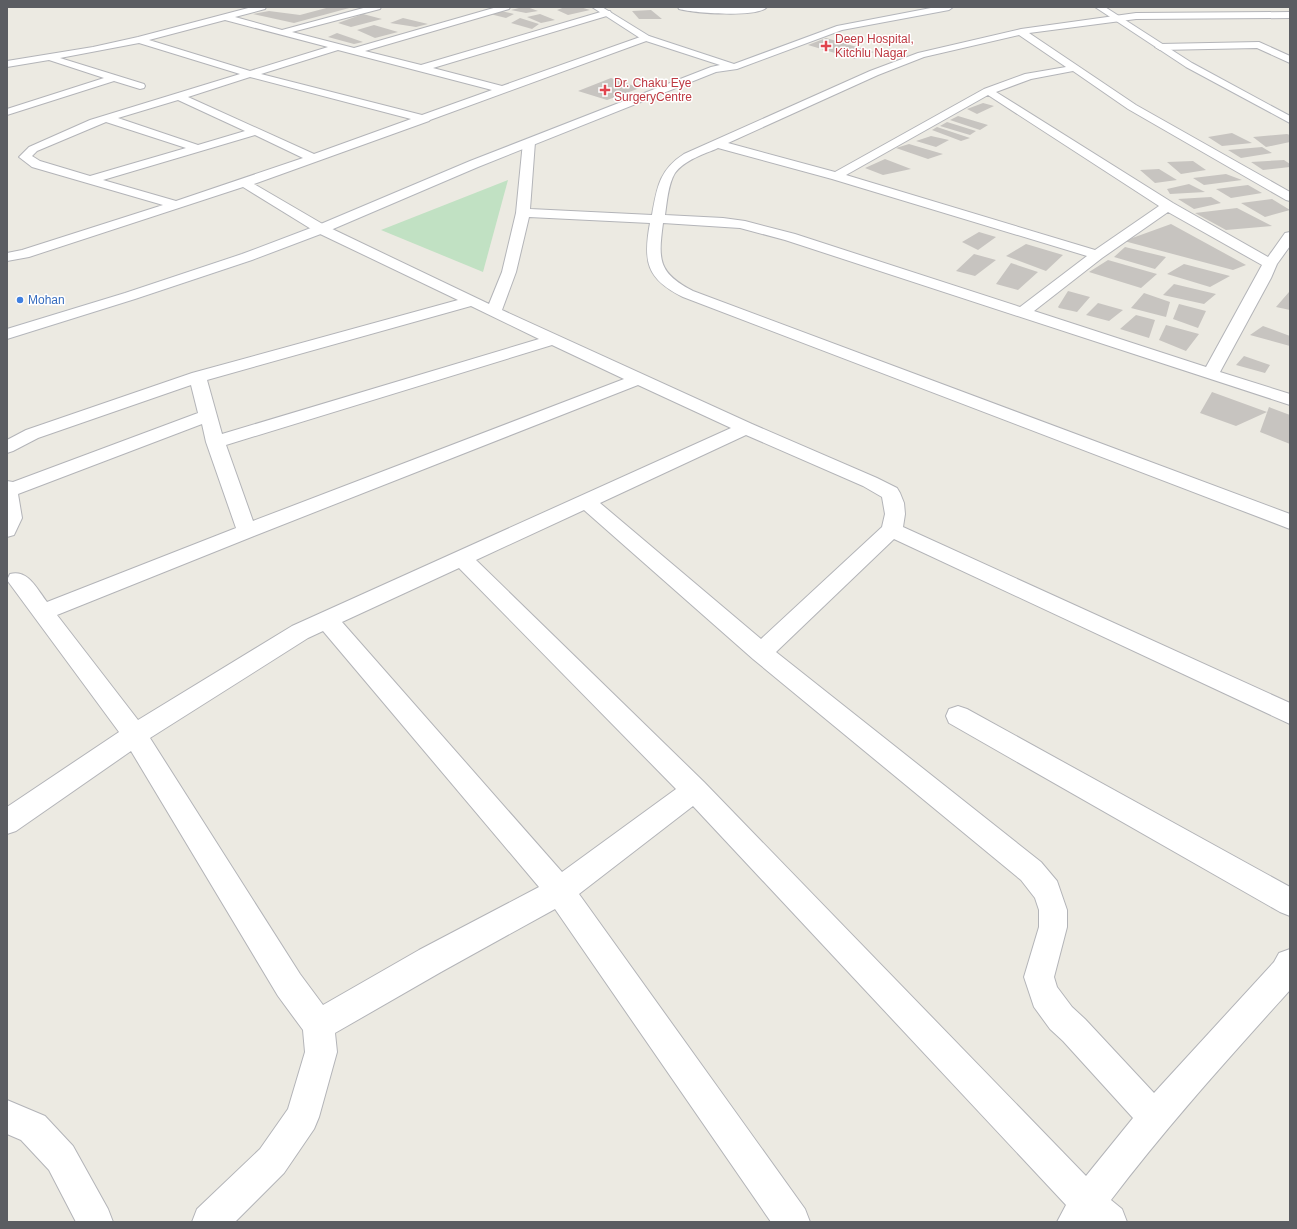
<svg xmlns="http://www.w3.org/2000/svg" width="1297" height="1229" viewBox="0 0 1297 1229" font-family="Helvetica,sans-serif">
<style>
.green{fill:#c1e1c3}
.building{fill:#c7c4c0}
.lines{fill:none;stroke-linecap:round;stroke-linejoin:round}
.street-casing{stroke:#b3b4b8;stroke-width:2}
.secondary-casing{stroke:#b4b6bb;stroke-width:2}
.street{fill:#fff;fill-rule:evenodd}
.secondary{fill:#fff;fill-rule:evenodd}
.health-dot{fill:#e0444e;stroke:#fff;stroke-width:1.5}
.shop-dot{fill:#3f7fe0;stroke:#fff;stroke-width:1.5}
.labels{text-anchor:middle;stroke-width:3;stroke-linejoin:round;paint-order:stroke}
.far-health-label{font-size:12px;fill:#be3a42;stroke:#fff;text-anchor:start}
.far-shop-label{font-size:12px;fill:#366cbe;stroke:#fff;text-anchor:start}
</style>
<rect width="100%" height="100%" fill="#eceae2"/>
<path class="green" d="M508,180l-25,92 -102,-42z"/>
<path class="building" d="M330,7h23l-59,16 -41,-9 16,-3 31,4z
M523,7h4l11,4 -12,2 -15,-3z
M565,7h15l10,3 -22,5 -11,-5z
M651,10l11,9h-23l-7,-8z
M501,11l13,3 -8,4 -16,-4z
M363,14l19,5 -31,8 -13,-4z
M540,14l15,6 -14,3 -14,-6z
M403,18l25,6 -12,3 -26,-4z
M520,18l19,6 -7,5 -21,-6z
M374,25l24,7 -23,6 -18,-8z
M337,33l26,9 -9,2 -26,-7z
M826,38l48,14 -19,7 -47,-14z
M611,78l29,10 -33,12 -29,-9z
M983,103l11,3 -17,8 -10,-5z
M958,116l30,9 -8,5 -30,-10z
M947,122l29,9 -6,4 -30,-9z
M937,127l33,11 -9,3 -29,-11z
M1232,133l20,10 -30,3 -14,-9z
M1287,134l3,1v7l-24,5 -13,-10z
M931,136l18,4 -13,7 -20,-6z
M909,144l34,10 -15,5 -32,-11z
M1262,147l10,6 -31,5 -13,-8z
M885,159l26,10 -28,6 -18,-7z
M1284,160l6,4v3l-27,3 -12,-8z
M1193,161l13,9 -25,4 -14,-12z
M1159,169l18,11 -22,3 -15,-13z
M1226,174l16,6 -38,5 -11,-7z
M1189,184l16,8 -35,2 -3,-5z
M1248,185l14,8 -31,5 -15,-9z
M1211,197l10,6 -27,6 -16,-10z
M1272,199l18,11 -25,7 -24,-14z
M1237,208l35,18 -46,4 -31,-17z
M1171,224l75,41 -13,5 -109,-29z
M979,232l17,5 -18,13 -16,-8z
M1026,244l37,11 -17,16 -40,-15z
M1125,247l41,10 -11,12 -41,-12z
M974,254l22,6 -21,16 -19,-5z
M1108,260l49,14 -16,14 -52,-16z
M1011,263l27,9 -20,18 -22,-6z
M1184,264l46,12 -20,11 -43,-13z
M1174,284l42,10 -12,10 -41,-9z
M1068,291l22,6 -13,15 -18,-4 -1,-1z
M1289,292l1,18 -14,-3z
M1144,293l26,9 -4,15 -35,-9z
M1098,303l25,7 -14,11 -23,-6z
M1179,304l27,7 -8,17 -25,-9z
M1136,315l19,5 -6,18 -29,-9z
M1166,325l33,9 -13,17 -27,-11z
M1263,326l27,10v10l-40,-11z
M1244,356l26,9 -5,8 -29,-8z
M1212,392l55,20 -31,14 -36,-13z
M1269,407l21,8v29l-30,-12z"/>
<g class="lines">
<g class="street-casing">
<path id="street" d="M252,7h14l-1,2 -30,8 47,13 85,-23h14l-1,2 -88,23 62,16 143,-41h13l-1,2 -144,42 56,14 183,-54h6l1,2 -1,2 -177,53 69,18 141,-50h6l2,2 -2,2 -219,80 -1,1 -175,63 72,42 163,78 13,-32 14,-59 7,-71 2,-2h8l2,2 -5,67 122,6c5,-27 7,-45 32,-61l186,-83 48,-18 103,-24 115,-16 154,-1v6l-154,1 -107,14 107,72 154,87v9l-4,-1 -158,-91 -55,-38 -42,8 -35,13 177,111 95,54 17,-24 5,-1v14l-13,18 -6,14 -51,94 70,22v11l-505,-165 -45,-12 -77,-5c-5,37 -5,50 30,68l597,223v15l-607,-232c-37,-18 -40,-36 -33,-74l-121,-6 -13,55 -14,38 250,114 125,54 20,10 3,5 4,10 1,11 -2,13 387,176v21l-396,-185 -118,113 265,210 16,19 10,29v17l-13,50 3,10 15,20 13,12 69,74 120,-131 5,-9 11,-4v41c-62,69 -123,136 -179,210l11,9 5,13h-70l9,-17 -373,-399 -114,88 226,315 5,13h-39l-216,-313 -114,63 -106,61 2,19 -18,65 -5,12 -30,44 -49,49h-43l5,-13 63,-60 28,-40 17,-57 -2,-22 -25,-34 -147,-245 -115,80 -9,3v-27l112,-75 -112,-152 3,-6c18,-5 27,15 37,28l189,-74 -30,-86 -4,-18 -184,70 4,24 -8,17 -7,2v-56l6,1 185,-69 -7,-28 -153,53 -25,13 -6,2v-13l19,-10 166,-57 266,-73 -142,-68 -73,-45 -214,70 -22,4v-8l15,-3 141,-45 -131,-38 -13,-10 10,-10 61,-27 150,-46 -101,-31 -79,15 84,26 1,2 -1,2 -4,1 -26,-8 -107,34v-6l97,-31 -55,-18 -42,7v-6l86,-14 45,-10zM225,20l103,27 -78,24 -101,-31zM1019,35l47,32 -41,7 -41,15 -149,83 -107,-29 150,-68 46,-18zM338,50l154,40 -70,25 -161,-41zM250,77l161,42 -97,35 -126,-57zM988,95l171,111 -64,44 -249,-75zM178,100l67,31 -47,14 -80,-27zM106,122l80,26 -96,28 -50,-15 -8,-5 5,-5zM255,135l48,23 -127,43 -73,-21zM718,148l114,31 255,77 -67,51 -225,-73 -50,-13 -22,-3 -58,-3c2,-13 3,-31 10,-42 9,-13 30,-19 43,-25zM1168,212l94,53 -56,102 -172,-56 68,-53zM471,306l68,33 -317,95 -15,-54zM552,345l72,34 -371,142 -27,-76zM638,385l93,43 -439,198 -154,94 -81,-105 197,-79zM746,435l117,51 19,11 3,17 -3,13 -121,112 -161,-136zM584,510l169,149 268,221 14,18 4,12v17l-15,50 10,30 16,22 13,12 70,77 -47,58 -382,-394 -228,-222zM459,568l217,221 -114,83 -220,-250zM323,631l216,256 -120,63 -96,55 -23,-31 -150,-236 158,-100z
M678,7h89c-10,11 -73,6 -88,2z
M1259,42l31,14v7l-33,-15 -97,2 -5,-3 5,-3z
M958,706l9,3 323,178v29l-10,-4 -331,-189 -3,-7 3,-7z
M7,1100l38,16 28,30 35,63 5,13h-37l-27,-52 -28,-30 -14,-6z"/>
</g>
<g class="secondary-casing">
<path id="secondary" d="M592,7h10l47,29 85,28 103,-38 99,-19h17l-4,3 -107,20 -105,39 -21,3 -238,95 -152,65 -74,28 -117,39 -128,40v-10l118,-36 117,-39 74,-28 154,-65 241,-94 9,-2 -77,-25z
M1095,7h10l87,56 98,53v7l-104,-56z"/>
</g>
<use href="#street" class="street"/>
<use href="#secondary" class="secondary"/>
</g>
<g class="health-dot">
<path d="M824 40h4v4h4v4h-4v4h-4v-4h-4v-4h4z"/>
<path d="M603 84h4v4h4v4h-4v4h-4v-4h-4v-4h4z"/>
</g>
<circle class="shop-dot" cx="20" cy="300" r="4"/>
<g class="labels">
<g class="far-health-label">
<text x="835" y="43">Deep Hospital,<tspan x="835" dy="14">Kitchlu Nagar</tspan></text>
<text x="614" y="87">Dr. Chaku Eye<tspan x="614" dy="14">SurgeryCentre</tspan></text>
</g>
<g class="far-shop-label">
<text x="28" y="304">Mohan</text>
</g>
</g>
<rect width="1297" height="1229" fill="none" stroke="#5b5d62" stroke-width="16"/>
</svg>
